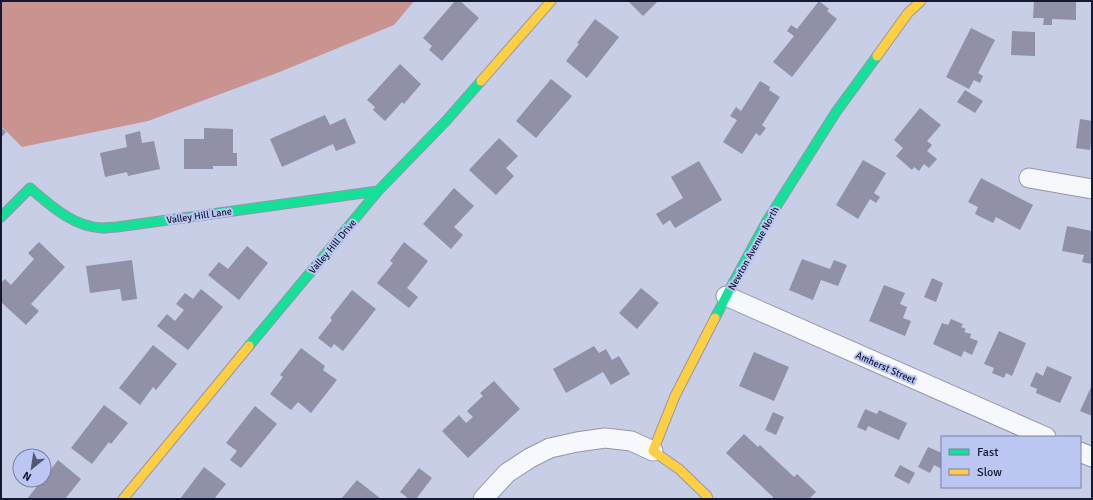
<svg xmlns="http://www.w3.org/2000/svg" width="1093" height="500" viewBox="0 0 1093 500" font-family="Signika,sans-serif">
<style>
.forest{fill:#c99390}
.building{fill:#9090a7}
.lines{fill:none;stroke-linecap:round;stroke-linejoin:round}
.street-casing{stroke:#9296ad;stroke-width:21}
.fast-casing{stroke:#9296ad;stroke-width:11}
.slow-casing{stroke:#9296ad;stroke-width:11}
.street{stroke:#f7f8fb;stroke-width:19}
.fast{stroke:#16e098;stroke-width:9}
.slow{stroke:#ffcf43;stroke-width:9}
.labels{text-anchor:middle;stroke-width:4;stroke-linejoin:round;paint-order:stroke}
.street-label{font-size:10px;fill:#141933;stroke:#bbc7f2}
</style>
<rect width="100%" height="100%" fill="#c8cee5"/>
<path class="forest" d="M1,1h413l-20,24 -117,48 -129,48 -126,26 -21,-21z"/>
<path class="building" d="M455,1h5l19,17 -37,43 -13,-11 3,-4 -9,-8z
M628,1h30l-15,15z
M819,1l10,8 -2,2 10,8 -45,58 -19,-15 21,-26 -7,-5 4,-6 6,4z
M1034,1h42v19l-24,-1v6h-9l1,-7h-11z
M595,19l24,18 -32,41 -21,-17 13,-17 -2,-1z
M971,28l24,12 -17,33 5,3 -3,7 -6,-3 -5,9 -23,-12z
M1012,31l23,1v24l-24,-1z
M400,64l21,20 -17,20 -2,-2 -17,19 -12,-11 2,-3 -8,-7z
M551,79l21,17 -36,42 -20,-17z
M760,81l10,6 -1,3 11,7 -18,28 4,3 -6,8 -4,-3 -14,21 -19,-12 14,-22 -7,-4 6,-9 5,4z
M965,90l18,11 -8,12 -18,-11z
M920,108l21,17 -14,16 5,4 -5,6 10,8 -8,9 -5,-4 -5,7 -5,-4 -2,3 -16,-14 7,-8 -9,-8z
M325,115l5,10 15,-7 11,25 -20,8 -3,-7 -51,23 -12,-28z
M1080,119l12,2v22h-1l-1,7 -14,-2z
M1,127l5,5 -5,6z
M204,128l29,1v24h4v13h-24v3h-29v-30h20z
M140,131l2,12 12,-2 6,28 -32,7 -1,-4 -22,5 -5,-24 27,-6 -2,-12z
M499,138l19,18 -12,12 8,8 -18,19 -27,-25z
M863,160l23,13 -12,20 6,4 -4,6 -6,-4 -12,20 -22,-14z
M699,161l23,39 -47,28 -5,-8 -7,5 -7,-11 27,-16 -12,-21z
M981,178l52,27 -13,25 -24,-13 -3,6 -18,-9 3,-7 -10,-5z
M454,188l20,18 -20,21 9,8 -12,14 -28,-25z
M1067,226l25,5v33l-10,-2 2,-7 -22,-4z
M39,242l26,25 -34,37 8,7 -13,14 -25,-23v-19l4,-4 6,6 23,-26 -6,-6z
M404,242l24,19 -21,27 11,9 -9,11 -32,-25 16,-20 -3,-2z
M247,246l21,17 -29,37 -31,-25 11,-13 9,7z
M802,259l28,10 4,-9 13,5 -9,21 -17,-6 -8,20 -24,-10z
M132,260l5,39 -15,2 -2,-12 -30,4 -4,-27z
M932,278l11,5 -7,19 -12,-5z
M884,285l21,8 -5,11 7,3 -4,11 8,3 -6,15 -36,-15z
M641,288l18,15 -22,26 -18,-16z
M201,289l22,18 -35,43 -31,-24 10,-12 8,7 9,-11 -8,-6 9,-11 8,6z
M352,290l24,19 -33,42 -9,-7 -3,4 -13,-10 14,-18 -2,-2z
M951,319l12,5 -2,3 5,2 -2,3 7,2 -1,4 8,3 -6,14 -8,-4 -3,6 -28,-13 9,-21 6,2z
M999,331l27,12 -14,33 -6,-3 -2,5 -12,-5 2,-5 -10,-4z
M153,345l24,19 -21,26 -3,-3 -13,18 -21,-17z
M594,346l5,7 7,-4 6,11 7,-4 11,18 -19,11 -8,-13 -37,21 -13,-24z
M301,348l24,18 -2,4 14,10 -26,33 -13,-11 -7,8 -21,-16 13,-17 -3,-2z
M754,352l35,15 -15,34 -35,-15z
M1047,366l25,11 -12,26 -24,-10 1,-4 -7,-3 6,-14 7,4z
M494,381l26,28 -52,49 -26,-27 17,-16 7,8 7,-6 -6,-6 16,-15 -3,-3z
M1092,385v31l-12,-5z
M104,405l24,18 -17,21 -2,-2 -17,22 -21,-16z
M255,406l22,18 -36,44 -11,-8 7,-9 -11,-8z
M865,409l12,5 2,-4 28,13 -8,17 -31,-14 -2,5 -9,-4z
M773,412l11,5 -8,18 -11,-5z
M744,434l14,13 2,-2 34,32 3,-3 19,18 -7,7h-37l1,-2 -47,-44z
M928,447l14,6v16l-8,-4 -4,8 -12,-6z
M58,460l23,19 -16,20h-38l15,-19h2v-2z
M900,465l15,8 -6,11 -15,-8z
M204,467l22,17 -12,15h-34z
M419,468l13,10 -16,21h-7l-9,-7z
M357,480l24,19h-40z"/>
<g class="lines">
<g class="street-casing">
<path id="street" d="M1029,178l63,11
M726,296l320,141
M1080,452l12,5
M483,499l24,-26 23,-15 20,-10 27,-6 28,-4 26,3 22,10"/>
</g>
<g class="fast-casing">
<path id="fast" d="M1,217l29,-29c20,17 43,39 72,40 5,0 10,-1 15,-1l261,-36
M715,318l17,-33 35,-64 69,-109 41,-56
M249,346l129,-155 68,-70 35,-40"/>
</g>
<g class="slow-casing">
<path id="slow" d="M877,56l31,-43 13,-12
M481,81l70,-80
M123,499l126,-153
M708,499l-1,-3 -28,-27 -26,-18 22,-55 40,-78"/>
</g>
<use href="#street" class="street"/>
<use href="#fast" class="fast"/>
<use href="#slow" class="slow"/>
</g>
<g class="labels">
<g class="street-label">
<text transform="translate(199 215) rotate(-8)" y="4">Valley Hill Lane</text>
<text transform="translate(332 246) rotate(-50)" y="4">Valley Hill Drive</text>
<text transform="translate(753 248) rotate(-61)" y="4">Newton Avenue North</text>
<text transform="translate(886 367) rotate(24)" y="4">Amherst Street</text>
</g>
</g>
<rect width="1093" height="500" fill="none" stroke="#141933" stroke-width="4"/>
<rect x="941" y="436" width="140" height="52" fill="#bbc7f2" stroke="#7881a6"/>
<rect x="949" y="449" width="20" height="6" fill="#16e098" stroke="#7881a6"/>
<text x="977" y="456" font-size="12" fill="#141933">Fast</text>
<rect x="949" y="469" width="20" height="6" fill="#ffcf43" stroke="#7881a6"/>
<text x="977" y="476" font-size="12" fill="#141933">Slow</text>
<g transform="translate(32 468) rotate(210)"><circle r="19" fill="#bbc7f2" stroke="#7881a6"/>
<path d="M0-3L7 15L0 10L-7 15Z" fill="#535871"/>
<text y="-6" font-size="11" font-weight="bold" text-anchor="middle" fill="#141933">N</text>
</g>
</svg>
